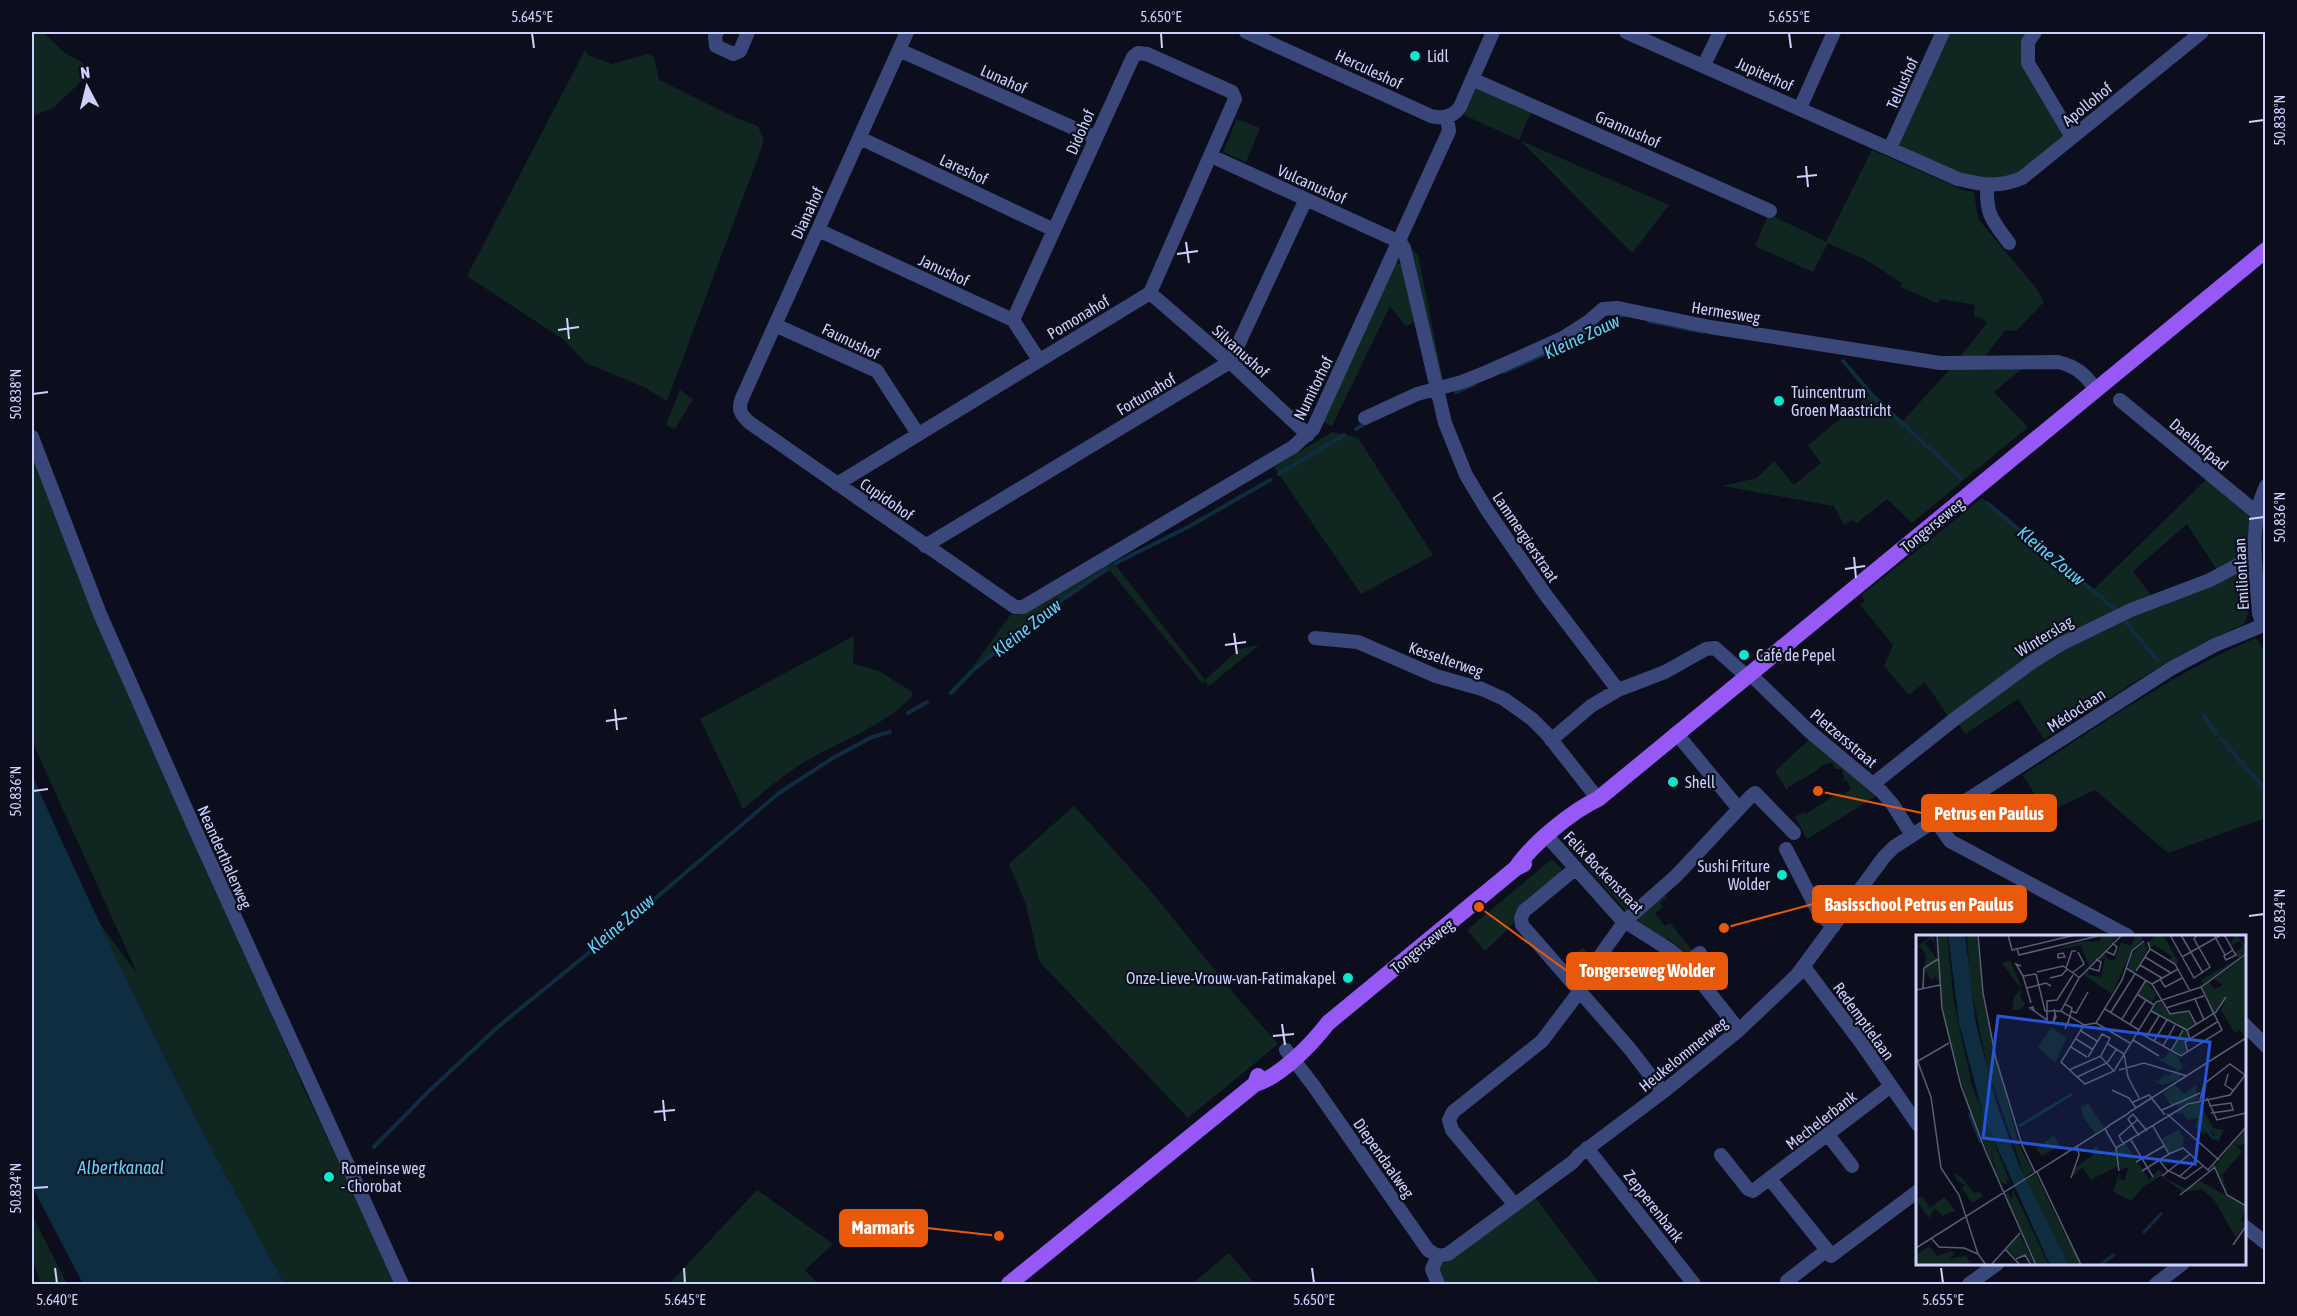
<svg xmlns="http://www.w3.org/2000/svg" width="2297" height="1316" viewBox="0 0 2297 1316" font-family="'Asap Condensed',sans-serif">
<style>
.green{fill:#102721}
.water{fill:#0e2d40}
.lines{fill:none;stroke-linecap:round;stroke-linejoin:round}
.stream{stroke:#0e2d40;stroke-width:4}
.minor{stroke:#3a477a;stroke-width:14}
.major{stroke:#9759f6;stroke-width:16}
.ticks{fill:none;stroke:#ccd1fc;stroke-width:2}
.poi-dot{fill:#0de7cb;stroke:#0d0e1d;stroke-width:2}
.labels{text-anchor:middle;stroke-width:4.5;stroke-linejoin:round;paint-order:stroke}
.poi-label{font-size:16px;fill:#ccd1fc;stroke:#0d0e1d;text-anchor:start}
.street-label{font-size:16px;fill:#ccd1fc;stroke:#0d0e1d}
.water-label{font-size:18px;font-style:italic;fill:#60d3f6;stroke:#0d0e1d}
.inset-river{fill:none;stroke:#0e2d40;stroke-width:3}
.inset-road{fill:none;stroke:#595c76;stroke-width:1.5}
.view{fill:#2655da;fill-opacity:0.15;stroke:#2655da;stroke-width:3}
.inset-edge{fill:none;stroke:#ccd1fc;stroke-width:3}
.leader{fill:none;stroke:#e8590c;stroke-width:2}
.callout-dot{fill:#e8590c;stroke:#0d0e1d;stroke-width:2}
.callout{fill:#e8590c;stroke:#e8590c;stroke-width:2}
.callout-label{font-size:18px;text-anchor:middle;font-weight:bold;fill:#fff}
.neatline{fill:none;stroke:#ccd1fc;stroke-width:2}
.ticks-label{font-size:15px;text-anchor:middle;fill:#ccd1fc}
</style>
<rect width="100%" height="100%" fill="#0d0e1d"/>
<path class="green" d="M32,32h11l23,22 17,9 4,13 -34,32 -21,8z
M1947,32h83l-7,12 45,93 -46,37 -36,10 -92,-38z
M585,50l3,5 24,9 36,-10 6,3 5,23 77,38 22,8 6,15 -97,260 -21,-13 -60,-25 -22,-23 -97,-64z
M1478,86l54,24 -13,30 -55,-25z
M1237,119l23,9 -14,34 -23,-10z
M1521,141l148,64 -37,48z
M1872,150l91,40 11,2 4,27 59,70 7,13 -28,29 -11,-1 -23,31 -23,-3 28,-35 -4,-4 -9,-3 1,-11 -35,-6 -3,4 -36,-16 1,-4 -36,-23 -38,-17 -15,29 -58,-26 14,-32 57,28z
M1411,248l7,7 25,125 -5,-7z
M1394,262l9,3 12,56 -9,6 -16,-21 -58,120 -12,-5z
M2027,365l-33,27 34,35 -116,96 -25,-24 -30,24 -5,-3 -8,5 -10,-19 -111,-20 34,-8 17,-17 20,24 27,-22 -13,-18 63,-51 31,28 48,-53z
M680,390l13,9 -18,30 -9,-4z
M1332,432l26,6 75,117 -72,39 -87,-127z
M32,444l73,187 199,458 92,195h-111l-63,-113 -127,-254 43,58 -106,-234z
M2208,478l41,35 -1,44 -31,13 -30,-46 -54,47 19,26 -129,64 -75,55 -23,-34 -16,13 -25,-29 9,-21 -33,-40 5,-4 -3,-6 120,-97 110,93z
M1114,563l91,117 34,-31 20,-4 -50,41 -4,-5 -3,2 -95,-116 -80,59 -65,56 49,-68 7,1 85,-50z
M2246,566l2,47 -4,11c-71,29 -134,75 -200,115l-26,-40 -53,35 -9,-14 108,-75z
M854,636l-1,28 26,7 33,21v4c-25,29 -74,46 -106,65 -23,14 -42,31 -63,48l-43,-90z
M2256,638l10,17 -1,163 -97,35 -73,-63 -49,23 -23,-38c76,-49 150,-102 233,-137z
M1812,737l64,59 -69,43 -12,-22 9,-5 2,2 34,-22 3,3 8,-6 -5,-9 -4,1 3,-5 -2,-1 -1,-6h-7l-3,-6 -7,1 -20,14 -11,5 1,1 -6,2 -2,4 -12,-19z
M1074,806l76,84 84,104 44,50 -90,74 -149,-157 -13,-57 -17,-40z
M1577,839l59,68 -10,4 -57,-64z
M1552,859l9,9v4l-43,37 -3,4 -2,11 -28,27 -18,-21z
M1663,893l4,5 -7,5 3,4 -8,6 10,13 5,-3 25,31 -4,3 -23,-19 -2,1 -27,-17 -2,-6z
M1583,947l8,10 -8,12 -8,2 -9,-9z
M757,1190l76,54 -28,26 13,14h-149z
M1534,1196l66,88h-158l-4,-17z
M32,1215l35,69h-26l-9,-25z
M1229,1253l26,31h-63z"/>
<path class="water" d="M32,775c77,173 160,344 253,509h-202l-51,-98z"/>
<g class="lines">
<path class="stream" d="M1649,321l54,11
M1843,361l29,34 89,83
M1504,372l46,-20 53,-29 21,-8
M1456,392l19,-8
M1356,429l10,-6
M1279,474l65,-39
M1987,503l129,107
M1116,563l72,-36 82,-47
M2126,622l31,38
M951,693l21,-22 71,-58 64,-44
M908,713l19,-11
M2204,716l12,17
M2221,739l45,51
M374,1147l55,-56 70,-65 151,-123 129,-110 54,-35 39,-21 18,-5"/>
<path class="minor" d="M717,32l-2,4 1,10 17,8 7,-3 8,-19
M907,32l-164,364c-6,13 -3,18 7,27l265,184h8l270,-160 20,-18 136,-298 -2,-14
M1246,32l185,84c12,3 22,1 29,-9l33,-75
M1626,32l332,147c25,6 40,9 64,-1l180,-146
M2035,32l-7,10v21l44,74
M899,50l197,88
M1704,65l16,-33
M1472,79l298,132
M1800,108l34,-76
M860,138l194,92
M1890,148l53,-116
M1211,156l189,86 4,6 41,175 21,52 21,35 58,84 73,96
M1987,186c-1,29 5,34 22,57
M818,230l195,90 26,40
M1150,293l80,69 78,73
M775,325l102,46 41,63
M2120,400l137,113
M1365,418l52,-24 45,-12 25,-10 76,-34 25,-16 15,-13 15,-1 92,19 230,36 118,-1c18,4 28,13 38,28
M32,437l68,177 94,213 208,457
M837,484l313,-191 85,-194 -3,-7 -85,-38 -9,-1 -5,4 -120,263
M925,546l305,-184 76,-163
M2263,625l-4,-12c-3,-41 -11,-88 7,-127
M1315,638l43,4 78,34 46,13 22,10 28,20 15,15 51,65
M1676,733l63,76
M1551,740l40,-34 27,-16 47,-18 41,-23 9,-1 27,24 11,5 56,54 72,60 12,14 19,30
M1873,784l83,-66 76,-56 29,-18 70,-34 79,-30 45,-24
M1936,821l14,20 178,95
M1547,836l74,83 49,31 16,13 53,67
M1786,849l34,66 14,11
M1576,868l-52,43 -3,7 1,7 108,124 33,43
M1686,963l14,-10
M1804,967l58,77 56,81
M2244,1024l22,22
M1286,1050l27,35 115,165 10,6
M1828,1135l24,31
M1587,1148l107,136
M1721,1155l27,34 5,2 138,-105
M1770,1179l57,71
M1515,1205l-63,-75 -3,-10 4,-8 89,-71 37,-49 23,-39 23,-32 51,-45 74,-79 5,-4 39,40
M2244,1226l22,17
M1438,1256l10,-2 125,-92 6,-7 84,-63 76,-62 58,-55 87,-118 10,-10 278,-179 43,-23 51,-21
M1438,1256l-6,13 6,15
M1787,1284v-3l40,-31 4,6 87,-65
M1969,1284l28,-20
M2156,1284l26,-20"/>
<path class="major" d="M1516,868c16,-24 56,-57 82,-69l668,-549
M1255,1084c25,-7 57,-40 73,-61l188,-155 8,-4
M1009,1284l246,-200 3,-8"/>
</g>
<path class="ticks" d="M532,33l2,15M1161,33l1,15M1789,33l2,15M2249,122l15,-2M1806,166l2,21M1797,177l20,-2M1186,242l3,21M1177,254l21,-3M567,318l2,21M558,330l21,-3M33,394l15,-2M2249,519l15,-2M1854,557l2,21M1845,569l20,-3M1234,633l3,21M1225,645l21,-3M615,709l2,21M606,721l21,-3M33,791l15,-2M2249,916l15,-2M1282,1024l3,21M1273,1036l21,-2M663,1100l2,21M654,1112l21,-2M33,1188l15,-1M55,1268l2,15M684,1268l1,15M1312,1268l2,15M1941,1268l2,15"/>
<g class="poi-dot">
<circle cx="1415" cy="56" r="6"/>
<circle cx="1779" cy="401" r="6"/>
<circle cx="1744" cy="655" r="6"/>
<circle cx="1673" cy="782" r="6"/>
<circle cx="1782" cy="875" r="6"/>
<circle cx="1348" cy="978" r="6"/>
<circle cx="329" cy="1177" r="6"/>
</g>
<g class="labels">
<g class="poi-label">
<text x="1427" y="62">Lidl</text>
<text x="1791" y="398">Tuincentrum<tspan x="1791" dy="18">Groen Maastricht</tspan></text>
<text x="1756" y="661">Café de Pepel</text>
<text x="1685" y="788">Shell</text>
<text x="1770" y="872" text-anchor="end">Sushi Friture<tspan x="1770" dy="18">Wolder</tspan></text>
<text x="1336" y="984" text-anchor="end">Onze-Lieve-Vrouw-van-Fatimakapel</text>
<text x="341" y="1174">Romeinse weg<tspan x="341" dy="18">- Chorobat</tspan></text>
</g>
<g class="street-label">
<text transform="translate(1369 69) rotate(25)" y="6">Herculeshof</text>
<text transform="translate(1765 74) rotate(24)" y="6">Jupiterhof</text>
<text transform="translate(1004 79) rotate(24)" y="6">Lunahof</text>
<text transform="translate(1902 83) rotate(-66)" y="6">Tellushof</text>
<text transform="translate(2087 104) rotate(-39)" y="6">Apollohof</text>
<text transform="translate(1628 129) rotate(24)" y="6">Grannushof</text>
<text transform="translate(1080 132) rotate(-66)" y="6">Didohof</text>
<text transform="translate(964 169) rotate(25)" y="6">Lareshof</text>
<text transform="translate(1312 184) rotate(24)" y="6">Vulcanushof</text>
<text transform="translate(807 213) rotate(-65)" y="6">Dianahof</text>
<text transform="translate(944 270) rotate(25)" y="6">Janushof</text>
<text transform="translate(1726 312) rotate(9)" y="6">Hermesweg</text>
<text transform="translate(1078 317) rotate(-31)" y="6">Pomonahof</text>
<text transform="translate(851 341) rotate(26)" y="6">Faunushof</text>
<text transform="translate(1241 351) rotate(42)" y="6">Silvanushof</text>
<text transform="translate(1313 388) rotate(-64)" y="6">Numitorhof</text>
<text transform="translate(1146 394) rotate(-31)" y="6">Fortunahof</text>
<text transform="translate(2199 444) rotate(40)" y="6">Daelhofpad</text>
<text transform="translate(887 499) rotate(35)" y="6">Cupidohof</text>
<text transform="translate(1932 525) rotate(-39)" y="6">Tongerseweg</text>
<text transform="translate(1526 537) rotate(56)" y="6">Lammergierstraat</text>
<text transform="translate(2241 574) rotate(-93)" y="6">Emilionlaan</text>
<text transform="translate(2044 636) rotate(-31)" y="6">Winterslag</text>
<text transform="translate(1446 659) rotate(19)" y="6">Kesselterweg</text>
<text transform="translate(2076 710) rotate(-33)" y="6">Médoclaan</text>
<text transform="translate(1844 738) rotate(40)" y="6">Pletzersstraat</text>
<text transform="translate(225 857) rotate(66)" y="6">Neanderthalerweg</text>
<text transform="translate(1604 872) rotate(46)" y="6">Felix Bockenstraat</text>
<text transform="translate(1422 946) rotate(-39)" y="6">Tongerseweg</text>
<text transform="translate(1864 1021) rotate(54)" y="6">Redemptielaan</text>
<text transform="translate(1683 1054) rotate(-39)" y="6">Heukelommerweg</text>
<text transform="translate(1821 1120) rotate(-38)" y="6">Mechelerbank</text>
<text transform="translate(1384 1158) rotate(55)" y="6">Diependaalweg</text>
<text transform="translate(1654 1206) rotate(52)" y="6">Zepperenbank</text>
</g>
<g class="water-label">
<text transform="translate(1582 337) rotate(-25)" y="6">Kleine Zouw</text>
<text transform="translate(2051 556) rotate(40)" y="6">Kleine Zouw</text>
<text transform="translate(1027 628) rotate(-38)" y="6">Kleine Zouw</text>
<text transform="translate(621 924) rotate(-40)" y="6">Kleine Zouw</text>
<text x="121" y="1174">Albertkanaal</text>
</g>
</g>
<g transform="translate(1916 935)">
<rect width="330" height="330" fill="#0d0e1d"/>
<path d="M17,0l4,16 -5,-13 -7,5 13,18 -1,-26h10l7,68 18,83 39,99 -4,-5v5l-6,-3 -7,-12 1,-3 -5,-20 4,21 -26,-63 -22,-79 -7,-44 -3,-5 -5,3 -7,-11 2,-13 -5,-9 -5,1zM51,0h10l6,65 15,66 21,79 14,26 -8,6 -38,-109 -17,-88zM189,0h14l-30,31 -8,-21 -30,6 29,-9 20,-1v-5zM220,0h6v5l-11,11 -19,43 -28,-19 5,-6 -1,6 13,2 4,-18 -6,1 5,-8 3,7 7,2 7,-19 10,4zM240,0h7l16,28 -3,2 -6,-5 2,-4 -18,-11 -4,3 -1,-6zM320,0l10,11v7l-43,31 -1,-4 36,-22 -3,-6 8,-5 -3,-6 -8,4 -1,-3zM228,8l4,6 -14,23 -6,-3 3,-14zM330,21v80l-1,1 -5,-7 -5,3 -14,-23 4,-9 -13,13 -10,-26 10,-8 -2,3 4,6 6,-2 3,-2 -9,-6zM94,26l9,20 2,8 -1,9 5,5 -3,6 -10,1 2,-13 7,-8 -19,-26zM230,46l11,14 -6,8 -13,-8zM244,66l10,14 18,-4 8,13 -9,6 3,9 -6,4 3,9 -4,3 -12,-4 13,-21 -32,-19zM135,92l16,11 -12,25 -17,-16zM253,116l9,5 5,11 -6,5 4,1 -1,6 -18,6 -11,-5 7,1 8,-7 3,2 8,-7 -20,-10h7zM259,150l9,9 12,-9 2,14 -20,9 -2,-4 -5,2 -8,-13zM283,166l14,27 11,2 -6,12 -6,-11 -9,3 -8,-8 3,-8 -10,2 -6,-7 -5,1 -1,-3zM172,168l16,24 -9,6 -12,-16 -2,-10zM330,192v14l-6,5 -6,-3 8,9 -20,23 6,18 -13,-27zM263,194l5,10 -2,8 -13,6 -8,-14zM138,200l6,11 -18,10 -6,-7zM210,209l23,36 10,-11 7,10 20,10 14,-8 46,26 -5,13 5,4 -10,14 -21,-37 -13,-12 -19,3 -22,-16 -17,10 -13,15 -18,-9 7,-21 -1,8 6,2 3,-14 -7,3 -1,-5 -29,15 -9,-13 -9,9 2,-8 18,-13 -2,-5 6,-4 6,10zM38,238l7,4 13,16 4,-2 5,5 -11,7 -10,-15 4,-3 -9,-4zM120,239l31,65 -1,-7 17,33h-14l-43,-85zM97,255l22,46 14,29h-12l-32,-71 3,-1 4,7zM6,261l8,12 14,-11 12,14 -12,3 1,5 -10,-11 -6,10 -13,-18zM104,299v1l15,30 -10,-10 -8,4 -11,-10zM13,311l8,10 15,-5 2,3 -5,5 17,-3 5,7 -55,2v-10z" fill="#102721"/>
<path d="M32,0h17l11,89 20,78 23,63 50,100h-19l-66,-147 -25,-95z" fill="#0e2d40"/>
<path class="inset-river" d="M53,178l12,30M284,184l13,19 7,-1M103,191l53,-32M227,298l19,-20M184,330l15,-11"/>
<path class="inset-road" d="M21,0l5,73 19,78 24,64 51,115M62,0l5,58 13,66 26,86 13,27M92,0l4,15 63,-15M254,0l24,43 16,-11 -16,-28 3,-4M265,0l22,38M298,0l11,20M308,0l2,3 8,14 2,3 -10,5 -2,-4 9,-6M232,7l2,7 25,15 15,27M101,14l2,6 83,-20M189,16l9,4 3,-8 -5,-4M147,18l2,4 -7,1v-4zM229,22l26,16M266,22l39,-22M224,30l22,13M105,31l-5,-2 7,12M150,33l6,-17h4M173,33l10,3 2,-9 -5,-3M210,33l26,16 18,30 19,-3 7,13M220,36l14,-22M121,37l26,-6 17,12M156,38l12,-9 -6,-12M120,39l9,37h16l23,14 12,-2M134,43l12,-3 5,-6M244,44l5,8 17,-9M236,49l26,-15M7,53l1,-20 14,-9M111,53l19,-5 5,3M0,55l24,-5M222,60l16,10M279,64l9,21M115,68l-8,-27 13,-2M149,69l7,4 -4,15 -3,6 3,-8M250,73l38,-12M138,74l2,8 -3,6 2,-9M189,74l34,21M118,76l-1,-4 -3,1 17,12v-19l10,-1 16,-25M145,76l18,-33 43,-43M155,76l5,2 12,-21M235,76l36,19M195,77l24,-38M206,84l24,-39M180,88l26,-43 10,-29 12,-10M180,88l34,20M214,89l16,-24M168,90l-23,37 24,22 29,-13 42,-69 45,-15 45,-33M165,96l16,10M222,97l43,24 41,-26 -21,-43M230,102l13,-21M160,104l16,10M274,104l-3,-9 29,-18 10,-15M217,105l26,16M238,106l13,-21M192,109l16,10 4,23 11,21M247,111l12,-21M155,112l16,10M255,116l12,-21M272,117l-3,-10 32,-20M0,122l15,40 10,71 18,27 19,59 8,11M185,122l13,14M2,126l31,-18M153,135l32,-14 9,-18 -8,-4 -14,23M203,135l25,-7 43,13M312,139l-3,11 9,6M161,142l30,-14 9,-13M196,155l17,8 7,10M291,163l10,22 29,-7M284,165l4,-16 26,-20 15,11M217,167l16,-7 16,20M293,171l22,-3 2,7 -22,3M246,175l38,-17M212,178l118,-75M217,179l-5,5 11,17M217,179l14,17M251,179l52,46M192,191l21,-13M237,191l16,28 14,-6 25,22 38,-43M189,194l11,19M215,205l22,37M208,210l-5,-9 18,-16M200,213l72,-44 42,-9 16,-21M200,213l3,23M243,225l8,10 18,9 18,-13M220,227l28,-16M298,231l13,29 19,11M226,236l27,-17M121,237l44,93M246,241l28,-22M263,242l18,-16M155,243l8,-23 -2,-9M264,260l35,-28M16,304l7,8 25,1 14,6M317,310l13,-19M0,313l193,-122M89,314l15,16M100,324l9,-4 6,10M75,330l29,-32"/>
<path class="view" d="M82,81l212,26 -15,122 -212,-26z"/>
<rect width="330" height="330" class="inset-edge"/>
</g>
<path class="leader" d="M1818 791L1922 813M1724 928L1813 904M1479 907L1567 971M999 1236L927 1228"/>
<g class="callout-dot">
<circle cx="1818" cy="791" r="6"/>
<circle cx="1724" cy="928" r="6"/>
<circle cx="1479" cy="907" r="6"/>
<circle cx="999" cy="1236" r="6"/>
</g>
<g class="callout">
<rect x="1922" y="795" width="134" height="36" rx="6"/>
<rect x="1813" y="886" width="213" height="36" rx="6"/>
<rect x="1567" y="953" width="160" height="36" rx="6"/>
<rect x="840" y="1210" width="87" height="36" rx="6"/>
</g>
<g class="callout-label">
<text x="1989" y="820">Petrus en Paulus</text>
<text x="1919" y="911">Basisschool Petrus en Paulus</text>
<text x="1647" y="977">Tongerseweg Wolder</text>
<text x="883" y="1234">Marmaris</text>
</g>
<rect width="2297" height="1316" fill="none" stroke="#0d0e1d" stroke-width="66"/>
<g transform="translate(87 87) rotate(353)" stroke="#0d0e1d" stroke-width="4.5" paint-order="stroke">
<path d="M0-4.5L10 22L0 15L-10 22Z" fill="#ccd1fc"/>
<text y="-9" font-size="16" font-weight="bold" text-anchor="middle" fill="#ccd1fc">N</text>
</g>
<rect x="33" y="33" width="2231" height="1250" class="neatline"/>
<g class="ticks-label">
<text x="532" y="22">5.645°E</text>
<text x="1161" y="22">5.650°E</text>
<text x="1789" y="22">5.655°E</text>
<text transform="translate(2280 120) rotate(-90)" y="5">50.838°N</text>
<text transform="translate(16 394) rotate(-90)" y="5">50.838°N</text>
<text transform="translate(2280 517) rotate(-90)" y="5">50.836°N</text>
<text transform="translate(16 791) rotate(-90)" y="5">50.836°N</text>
<text transform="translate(2280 914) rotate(-90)" y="5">50.834°N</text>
<text transform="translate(16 1188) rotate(-90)" y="5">50.834°N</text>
<text x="57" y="1305">5.640°E</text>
<text x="685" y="1305">5.645°E</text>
<text x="1314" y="1305">5.650°E</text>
<text x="1943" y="1305">5.655°E</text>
</g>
</svg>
